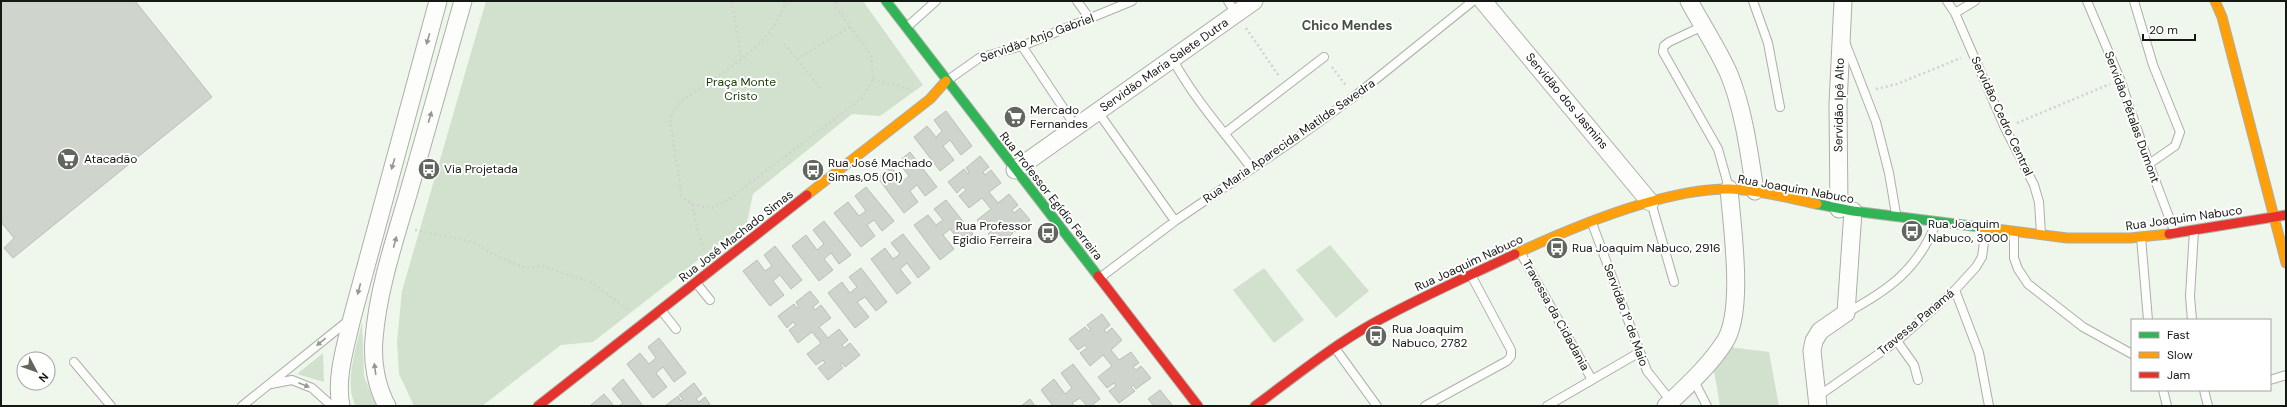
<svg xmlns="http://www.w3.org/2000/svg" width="2287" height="407" viewBox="0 0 2287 407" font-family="'DM Sans',sans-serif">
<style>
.green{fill:#d2e1cd}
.building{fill:#cfd4cc;stroke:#babfb7}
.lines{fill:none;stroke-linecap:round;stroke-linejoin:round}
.lane-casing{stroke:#abb0a8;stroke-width:10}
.street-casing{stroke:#abb0a8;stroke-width:19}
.fast-casing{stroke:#abb0a8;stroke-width:11}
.slow-casing{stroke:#abb0a8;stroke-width:11}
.jam-casing{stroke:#abb0a8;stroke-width:11}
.path{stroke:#d0d2d0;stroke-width:2.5;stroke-dasharray:2 3;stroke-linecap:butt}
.lane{stroke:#fdfefc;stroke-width:8}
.street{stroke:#fdfefc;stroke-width:17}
.fast{stroke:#30b455;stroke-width:9}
.slow{stroke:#ff9f0a;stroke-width:9}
.jam{stroke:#e5322d;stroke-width:9}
.oneway{fill:#959793}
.labels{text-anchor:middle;stroke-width:4;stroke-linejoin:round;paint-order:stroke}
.street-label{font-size:12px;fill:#151913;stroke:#fff}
.park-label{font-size:12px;fill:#193a04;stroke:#fff}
.poi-label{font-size:12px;fill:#151913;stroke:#fff;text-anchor:start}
.neighbourhood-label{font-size:13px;font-weight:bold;fill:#454f41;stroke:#fff}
</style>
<rect width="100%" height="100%" fill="#eff6ec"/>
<path class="green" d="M486,1h377l60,84 -43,31 -28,-2 -99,80 -6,28 -154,120 -32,3 -79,61h-68l-15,-32 -2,-32 5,-51z
M1330,245l39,46 -33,27 -40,-48z
M1264,268l40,52 -30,23 -41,-53z
M362,322l2,54 12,30h-20c-13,-21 1,-61 6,-84z
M1729,347l40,5 10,54h-59l-7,-41z
M323,353l1,29 -27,-8z"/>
<path class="building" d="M1,1h134l77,96 -199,161 -9,-10 10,-10 -13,-16z
M946,111l26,35 -11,9 -11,-15 -7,6 11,14 -14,11 -26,-34 13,-11 9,11 6,-6 -8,-11z
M910,152l27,35 -12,9 -8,-11 -7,6 8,11 -14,11 -26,-35 13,-11 11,15 7,-6 -11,-14z
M980,156l9,11 -6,5 2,3 6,-5 10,13 -12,9 9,11 11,-9 9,11 -6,5 2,3 6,-5 10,12 -15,12 -3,-4 -2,1 3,4 -16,13 -9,-12 7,-6 -2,-3 -7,6 -9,-11 14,-11 -9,-11 -13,10 -10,-12 7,-6 -3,-3 -6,6 -9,-11 16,-13 4,5 1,-2 -3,-4z
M866,187l28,34 -12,10 -8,-11 -7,5 8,11 -14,11 -27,-34 14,-11 11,14 7,-5 -11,-15z
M946,200l27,34 -12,9 -11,-14 -7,6 11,14 -14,11 -26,-35 14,-10 8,10 7,-5 -9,-11z
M824,221l27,34 -12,9 -8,-11 -7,6 9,11 -14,11 -27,-35 14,-11 11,15 7,-6 -11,-14z
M903,234l27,34 -12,10 -11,-15 -7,6 11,14 -14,11 -26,-35 14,-11 8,11 7,-5 -9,-11z
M775,246l27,34 -11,9 -11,-14 -7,6 11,14 -14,11 -27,-35 14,-11 8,11 7,-5 -8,-11z
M861,268l26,34 -11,9 -11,-14 -8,5 12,15 -14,11 -27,-35 14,-11 8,11 7,-6 -8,-10z
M810,291l9,11 -6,5 2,3 6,-5 10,13 -12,9 9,11 11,-9 9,11 -6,5 2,3 6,-5 10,12 -15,12 -3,-4 -2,1 3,4 -15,12 -10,-12 7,-5 -2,-3 -7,5 -9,-11 14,-11 -9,-11 -14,11 -9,-13 7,-5 -3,-3 -6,6 -9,-12 16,-12 3,4 2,-1 -3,-5z
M1102,314l8,11 -6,5 2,3 6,-5 10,12 -11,10 8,10 12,-8 8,11 -6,4 3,3 5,-4 10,12 -15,11 -3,-4 -2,2 4,4 -16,12 -10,-12 7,-5 -2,-3 -7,5 -9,-11 14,-11 -9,-11 -13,11 -10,-13 7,-5 -2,-3 -7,5 -9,-11 16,-12 4,4 2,-1 -4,-5z
M659,338l27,35 -12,9 -11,-15 -7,6 11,14 -14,11 -26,-34 13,-11 9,11 7,-6 -8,-11z
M1073,364l27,35 -9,7h-4l-7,-8 -8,5 3,3h-22l-12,-16 13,-11 11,15 7,-6 -11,-15z
M623,379l20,27h-24l4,-3 -11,-14z
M694,383l8,11 -6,5 3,3 6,-5 6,9h-46l13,-10 3,5 2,-2 -4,-4z
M1160,390l13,16h-19l-6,-7z
M604,394l10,12h-23v-1z
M1030,399l5,7h-14z"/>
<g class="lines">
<g class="lane-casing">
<path id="lane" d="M1077,1l13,18
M1228,1l9,14
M1753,1l15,42 12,64
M1947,1l8,12 50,115 29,57 5,17 2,32
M2087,1l33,78 29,85 26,69
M2134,1l19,64 27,67 -5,14 -26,18
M1955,13l20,-12
M1703,26l-34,16 -5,4 -1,6 55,97 11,39
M907,27l29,-26
M1845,42l31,80 13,51 7,41
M1022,46l54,81
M1173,60c22,40 52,73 79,109
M948,80l31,-22 43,-12 110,-45
M1098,112l77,109
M1225,133l99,-76
M1651,202l23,80
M1592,223l55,148 24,30
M2014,233v25l4,11 10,15 55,43 49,27
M2141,237l7,83
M1520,252l71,126
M1101,277l74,-56 122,-83 58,-42 118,-95
M697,284l13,16
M1955,290l24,63 10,53
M661,310l15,19
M1846,313c43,-23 72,-44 90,-90
M2192,320l-2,-24 4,-65
M1897,341l17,24 4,15
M1335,348l42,58
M74,362l37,44
M1693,379l14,27
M2270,380l16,-5
M271,384l21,-4 20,8 20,18
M2163,390l4,16
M2204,390l4,16
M1817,397l80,-56 58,-51 21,-23 6,-10 4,-29
M242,406l107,-86
M1425,406l82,-45 4,-5v-6l-40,-75
M1547,406l93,-54"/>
</g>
<g class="street-casing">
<path id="street" d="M1483,1l167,201
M1689,1c13,24 29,48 40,73 15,37 20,78 26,117
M1015,170l239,-169
M1839,209l-1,-105 5,-103
M341,406c-6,-28 5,-61 11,-88l86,-317
M387,406c-11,-20 -15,-45 -13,-67 4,-50 21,-100 35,-148 18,-63 36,-127 54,-190
M1666,406c20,-19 43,-40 58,-63 21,-30 8,-116 5,-154
M1818,406l-6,-55 2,-10 6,-10 26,-18 7,-102"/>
</g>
<g class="fast-casing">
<path id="fast" d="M886,1l212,275
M1817,204l36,7 127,16"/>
</g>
<g class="slow-casing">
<path id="slow" d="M2215,1l7,16 64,246
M807,195l123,-96 16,-18
M1980,227l87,11h63l39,-4
M1515,254c58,-27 151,-66 215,-65 29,1 58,9 87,15"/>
</g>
<g class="jam-casing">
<path id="jam" d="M2169,234l117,-19
M1098,276l100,130
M538,406l269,-211
M1255,406c38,-28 76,-59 117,-82 46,-26 95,-47 143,-70"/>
</g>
<path class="path" d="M732,1l9,56
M786,1c-14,46 -66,72 -102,98l-11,12 -3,11 12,74 10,8 20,4 17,-9 133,-101 11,-19 -2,-24 -35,-48v-6
M1246,28l33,48
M784,44l37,45
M797,59l53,-32
M1332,67l15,20
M873,79l39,11
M1876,89l21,-5 64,-26
M2017,123l93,-39
M692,204l5,24 8,24
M415,230l59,12 16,11 35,15 17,-2 49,16 37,28"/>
<use href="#lane" class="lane"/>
<use href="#street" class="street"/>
<use href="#fast" class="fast"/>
<use href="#slow" class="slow"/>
<use href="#jam" class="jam"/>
</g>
<defs><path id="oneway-solid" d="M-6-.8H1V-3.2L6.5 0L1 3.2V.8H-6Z"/></defs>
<g class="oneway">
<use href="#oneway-solid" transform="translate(428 39) rotate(106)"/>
<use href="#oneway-solid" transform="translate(430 117) rotate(-74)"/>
<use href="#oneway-solid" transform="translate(393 164) rotate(106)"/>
<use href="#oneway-solid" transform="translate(395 242) rotate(-75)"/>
<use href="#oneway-solid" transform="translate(359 289) rotate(105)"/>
<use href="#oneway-solid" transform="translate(321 342) rotate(141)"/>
<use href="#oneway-solid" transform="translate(375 369) rotate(-98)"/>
<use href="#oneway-solid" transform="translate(304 385) rotate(22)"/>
</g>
<defs>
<g id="supermarket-disc" transform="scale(1.15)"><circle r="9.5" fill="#61665f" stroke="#fff"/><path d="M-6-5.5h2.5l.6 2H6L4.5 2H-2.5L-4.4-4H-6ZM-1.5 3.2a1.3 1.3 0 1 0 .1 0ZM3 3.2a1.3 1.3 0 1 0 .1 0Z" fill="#fff"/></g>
<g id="bus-disc" transform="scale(1.15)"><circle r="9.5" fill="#61665f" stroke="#fff"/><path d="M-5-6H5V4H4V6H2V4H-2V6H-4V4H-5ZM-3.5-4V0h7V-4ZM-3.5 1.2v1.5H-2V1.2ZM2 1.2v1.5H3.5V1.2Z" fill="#fff"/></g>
</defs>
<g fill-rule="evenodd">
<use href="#supermarket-disc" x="1015" y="117"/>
<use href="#supermarket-disc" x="68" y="159"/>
<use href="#bus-disc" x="429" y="169"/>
<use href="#bus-disc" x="813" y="170"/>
<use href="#bus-disc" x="1912" y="231"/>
<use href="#bus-disc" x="1048" y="233"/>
<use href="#bus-disc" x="1557" y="248"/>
<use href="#bus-disc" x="1376" y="336"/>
</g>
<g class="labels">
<g class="street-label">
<text transform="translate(1037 38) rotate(-20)" y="4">Servidão Anjo Gabriel</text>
<text transform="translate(1164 65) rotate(-35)" y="4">Servidão Maria Salete Dutra</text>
<text transform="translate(1567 101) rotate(50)" y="4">Servidão dos Jasmins</text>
<text transform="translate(1839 105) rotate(-89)" y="4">Servidão Ipê Alto</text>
<text transform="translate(2002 116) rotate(65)" y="4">Servidão Cedro Central</text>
<text transform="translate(2132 117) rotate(70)" y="4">Servidão Pétalas Dumont</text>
<text transform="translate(1289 141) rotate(-35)" y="4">Rua Maria Aparecida Matilde Savedra</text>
<text transform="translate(1796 189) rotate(10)" y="4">Rua Joaquim Nabuco</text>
<text transform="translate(1051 196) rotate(52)" y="4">Rua Professor Egídio Ferreira</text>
<text transform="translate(2184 218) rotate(-8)" y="4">Rua Joaquim Nabuco</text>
<text transform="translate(736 236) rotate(-38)" y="4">Rua José Machado Simas</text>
<text transform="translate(1469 263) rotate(-25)" y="4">Rua Joaquim Nabuco</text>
<text transform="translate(1556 315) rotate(61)" y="4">Travessa da Cidadania</text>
<text transform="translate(1626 315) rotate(70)" y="4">Servidão 1º de Maio</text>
<text transform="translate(1916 322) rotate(-40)" y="4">Travessa Panamá</text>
</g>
<g class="park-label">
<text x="741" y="86">Praça Monte<tspan x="741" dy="14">Cristo</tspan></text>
</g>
<g class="poi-label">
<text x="1030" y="114">Mercado<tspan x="1030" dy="14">Fernandes</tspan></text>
<text x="84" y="163">Atacadão</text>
<text x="828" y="167">Rua José Machado<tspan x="828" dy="14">Simas,05 (01)</tspan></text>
<text x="444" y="173">Via Projetada</text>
<text x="1928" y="228">Rua Joaquim<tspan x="1928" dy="14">Nabuco, 3000</tspan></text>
<text x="1032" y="230" text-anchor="end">Rua Professor<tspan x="1032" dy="14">Egidio Ferreira</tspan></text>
<text x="1572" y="252">Rua Joaquim Nabuco, 2916</text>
<text x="1392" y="333">Rua Joaquim<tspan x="1392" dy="14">Nabuco, 2782</tspan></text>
</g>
<g class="neighbourhood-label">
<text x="1347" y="30">Chico Mendes</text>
</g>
</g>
<rect width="2287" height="407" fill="none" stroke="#151913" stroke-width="4"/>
<rect x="2131" y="319" width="140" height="72" fill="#ffffff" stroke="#a1a3a1"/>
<rect x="2139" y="332" width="20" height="6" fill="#30b455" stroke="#a1a3a1"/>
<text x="2167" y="339" font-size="12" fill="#151913">Fast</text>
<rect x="2139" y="352" width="20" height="6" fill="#ff9f0a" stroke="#a1a3a1"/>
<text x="2167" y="359" font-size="12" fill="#151913">Slow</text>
<rect x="2139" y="372" width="20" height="6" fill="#e5322d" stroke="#a1a3a1"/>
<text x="2167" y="379" font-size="12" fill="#151913">Jam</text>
<g transform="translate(36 371) rotate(131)"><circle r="19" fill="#ffffff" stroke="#a1a3a1"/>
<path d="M0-3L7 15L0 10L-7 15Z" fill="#61665f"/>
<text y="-6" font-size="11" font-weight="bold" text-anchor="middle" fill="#151913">N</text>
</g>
<path d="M2143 34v6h52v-6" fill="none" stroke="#151913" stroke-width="2"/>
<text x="2149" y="34" font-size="12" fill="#151913" stroke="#ffffff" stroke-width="3" paint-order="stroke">20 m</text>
</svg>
